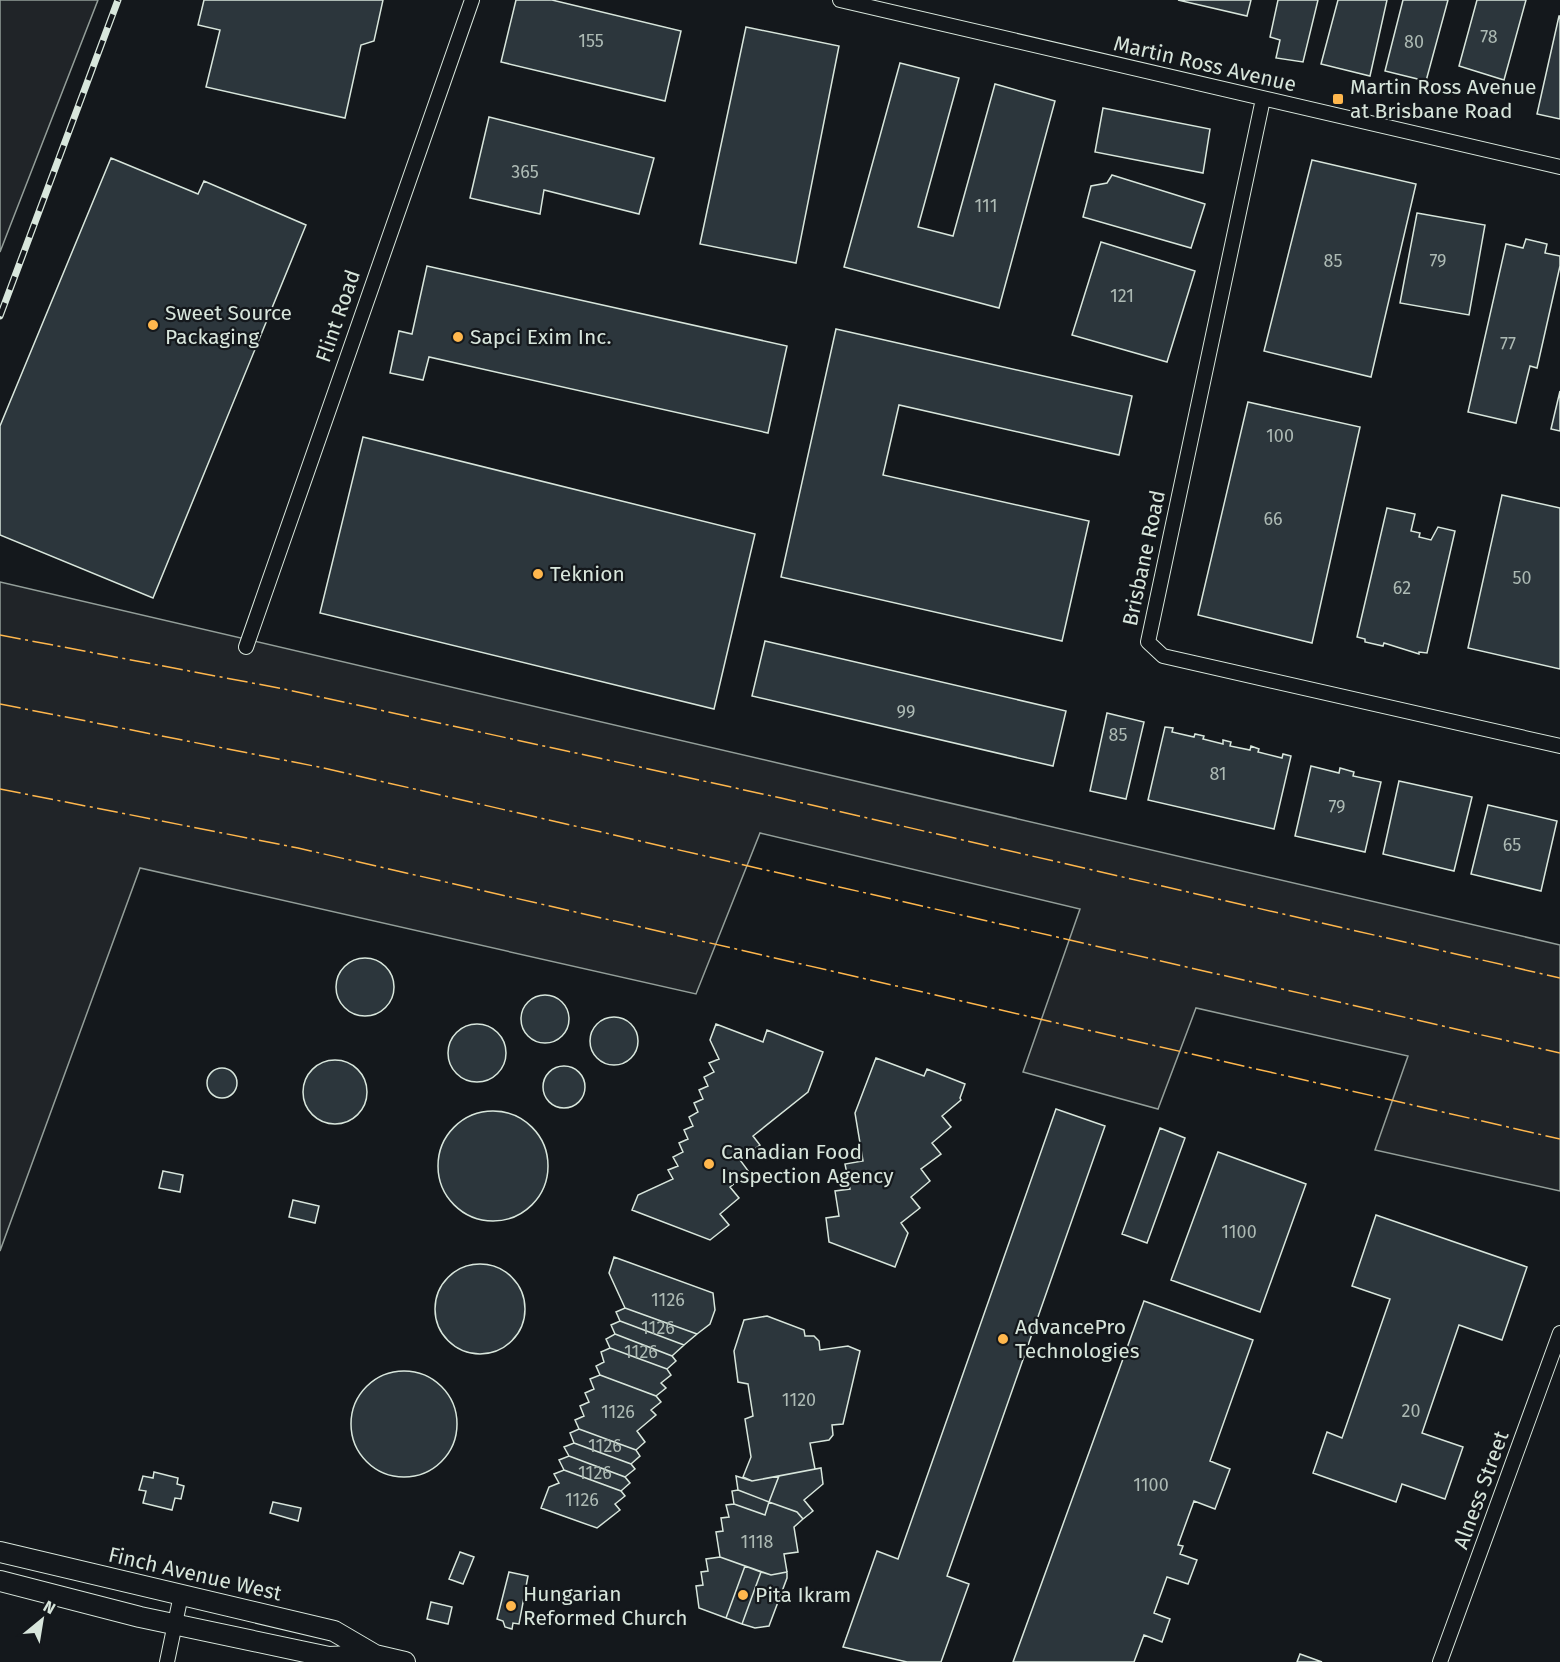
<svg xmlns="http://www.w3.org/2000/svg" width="1560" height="1662" viewBox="0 0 1560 1662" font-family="'Fira Sans',sans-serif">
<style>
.green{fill:#202428;stroke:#939e99;stroke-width:1.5}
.building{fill:#2c363c;stroke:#d8e6dc;stroke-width:1.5}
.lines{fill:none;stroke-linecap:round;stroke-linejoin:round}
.minor-casing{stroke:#d8e6dc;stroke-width:16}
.secondary-casing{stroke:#d8e6dc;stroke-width:22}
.minor{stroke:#14181c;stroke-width:14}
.secondary{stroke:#14181c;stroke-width:20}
.rail-casing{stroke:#d8e6dc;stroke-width:7}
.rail{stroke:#14181c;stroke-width:4.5;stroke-dasharray:14;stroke-linecap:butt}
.power{stroke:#ffb74d;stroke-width:1.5;stroke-dasharray:21 4.5 3 4.5;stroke-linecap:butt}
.poi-dot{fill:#ffb74d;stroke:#14181c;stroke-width:2}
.labels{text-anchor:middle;stroke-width:4.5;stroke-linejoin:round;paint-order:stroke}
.number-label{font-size:18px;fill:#adbab4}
.street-label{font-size:21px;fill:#d8e6dc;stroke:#14181c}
.poi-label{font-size:21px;fill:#d8e6dc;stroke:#14181c;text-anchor:start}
</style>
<rect width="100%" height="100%" fill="#14181c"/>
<path class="green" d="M0,0h98l-98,252z
M0,582l1560,363v246l-185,-41 33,-94 -212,-48 -38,101 -135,-37 57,-163 -320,-76 -64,161 -556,-126 -140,383z"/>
<path class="building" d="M204,0h179l-9,41 -13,4 -16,73 -139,-31 14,-57 -22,-5z
M516,0h36l129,31 -16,70 -164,-39z
M1178,0h73l-4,16z
M1278,0h40l-15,62 -27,-4 4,-18 -10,-3z
M1338,0h49l-17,76 -49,-12z
M1403,0h45l-22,81 -41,-10z
M1477,0h49l-22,80 -45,-14z
M1559,16h1v103l-23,-5z
M746,27l93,19 -43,217 -96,-19z
M900,63l59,15 -41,149 35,9 42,-152 60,17 -56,207 -155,-41z
M1103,108l107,21 -7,44 -108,-21z
M489,117l165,41 -15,56 -95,-24 -4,24 -70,-16z
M111,158l87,36 6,-13 102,44 -153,373 -153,-63v-109z
M1312,160l104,24 -45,193 -107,-26z
M1112,175l93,29 -14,44 -108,-31 8,-31 16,-3z
M1417,213l68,12 -16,90 -69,-12z
M1526,239l21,5 -2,9 15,3v10l-23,102 -7,-2 -14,57 -48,-11 38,-168 17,4z
M1101,242l94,29 -28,91 -95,-27z
M427,266l360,80 -19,87 -339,-76 -6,23 -33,-7 9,-42 13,3z
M836,329l296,67 -13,59 -220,-50 -16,70 206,46 -27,120 -281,-64z
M1560,391v40l-9,-2z
M1248,402l112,25 -48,216 -114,-28z
M363,437l392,97 -41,175 -394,-96z
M1502,495l58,13v161l-92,-21z
M1387,508l28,6 -4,17 9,2 -1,4 12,3 7,-13 17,4 -28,122 -8,-1v2l-35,-11 -1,3 -18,-4v-3l-8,-2z
M765,641l301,70 -13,55 -301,-70z
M1107,713l37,9 -18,77 -36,-8z
M1165,727l8,1 -1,4 22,5 1,-3 9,2 -1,3 20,5v-4l8,2 -1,4 20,4 1,-4 8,3 -1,3 24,6 1,-4 8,2 -17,73 -126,-29z
M1311,766l28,7 1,-5 14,4 -1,4 28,6 -16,70 -70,-16z
M1399,781l73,16 -18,74 -71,-17z
M1488,805l69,16 -16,70 -70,-17z
M336 987a29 29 0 1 1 58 0a29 29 0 1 1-58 0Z
M521 1019a24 24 0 1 1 48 0a24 24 0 1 1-48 0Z
M590 1041a24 24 0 1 1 48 0a24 24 0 1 1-48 0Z
M448 1053a29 29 0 1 1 58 0a29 29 0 1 1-58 0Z
M716,1024l47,18 4,-12 56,22 -15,40 -55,44 7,9 -20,15 9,12 -19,15 9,11 -19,16 9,11 -19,15 -78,-30 6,-15 35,-16 -5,-9 10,-4 -5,-9 10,-5 -4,-9 9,-4 -4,-9 9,-4 -4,-9 9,-5 -4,-9 9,-4 -4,-9 9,-4 -4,-9 10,-5 -5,-9 10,-4 -9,-19z
M876,1058l48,18 3,-7 38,15 -5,14 1,2 -19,16 9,11 -19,16 9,11 -20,15 9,12 -19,16 9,11 -19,15 7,10 -13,34 -66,-25 -3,-24 13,-2 -4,-25 15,-2 -5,-25 18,-3 -8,-48z
M303 1092a32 32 0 1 1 64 0a32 32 0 1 1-64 0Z
M543 1087a21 21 0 1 1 42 0a21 21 0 1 1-42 0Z
M207 1083a15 15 0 1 1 30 0a15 15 0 1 1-30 0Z
M1056,1109l49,17 -158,450 22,8 -28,78h-34l-64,-15 34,-96 21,8z
M438 1166a55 55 0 1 1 110 0a55 55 0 1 1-110 0Z
M1160,1128l25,10 -38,105 -25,-9z
M1218,1152l88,32 -46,128 -89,-32z
M163,1171l20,4 -3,17 -21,-4z
M293,1200l26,6 -4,17 -26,-6z
M1376,1215l151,52 -25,73 -43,-15 -37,108 41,14 -18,52 -43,-15 -6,18 -83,-29 14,-41 15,6 48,-139 -38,-13z
M614,1257l99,36 2,17 -5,14 -13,10 -72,-26 -16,-35z
M435 1309a45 45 0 1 1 90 0a45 45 0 1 1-90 0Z
M1144,1301l109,39 -43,121 20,8 -15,40 -21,-8 -16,44 5,1 -3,8 17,6 -9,24 -21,-7 -13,36 16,6 -8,23 -18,-7 -10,27h-121z
M625,1308l72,26 -13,11 -64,-24 -4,-9z
M767,1316l37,14 1,6h9l5,5 1,9 28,-4 12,5 -17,73 -11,1 1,10 -4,5 -19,3 5,26 -63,12 -9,-4 8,-20 -6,-38 8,-3 -5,-32 -10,-2 -4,-31 10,-31z
M620,1321l64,24 -12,11 -57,-22 -4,-9z
M615,1334l57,22 4,5 -9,8 -57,-21 -4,-9z
M610,1348l57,21 4,6 -10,8 5,5 -10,8 -56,-21 -4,-9 8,-4 -3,-10z
M351 1424a53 53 0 1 1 106 0a53 53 0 1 1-106 0Z
M600,1375l56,21 5,6 -10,8 5,5 -19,16 8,11 -9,8 -57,-21 -4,-9 9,-4 -4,-10 9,-4 -4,-9 9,-4 -4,-10z
M579,1429l57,21 4,6 -9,8 -57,-21 -4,-10z
M574,1443l57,21 4,5 -10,8 -56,-21 -5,-9z
M569,1456l56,21 5,6 -9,8 -57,-21 -5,-10z
M821,1468l2,16 -19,16 9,11 -10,8 -6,-7 -28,-10 10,-26z
M564,1470l57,21 4,5 -10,8 5,6 -23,18 -56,-20 8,-21 10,-4 -5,-9z
M154,1472l24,6 -1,6 7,2 -3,13 -6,-1 -3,12 -29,-7 3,-12 -7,-1 4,-14 10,2z
M736,1476l16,5 27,-5 -10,26 -31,-12z
M738,1490l31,12 -4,13 -31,-11 -2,-13z
M273,1502l28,6 -3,13 -28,-8z
M769,1502l28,10 6,7 -9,8 4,25 -14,2 3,18 -16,3 -51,-18 -4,-25 7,-1 -2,-13 8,-1 -3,-12 8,-1 31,11z
M460,1552l14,5 -11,27 -14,-5z
M720,1557l25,9 -19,52 -27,-10 -3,-22 7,-1 -2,-13 7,-1 -2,-12z
M745,1566l16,6 -19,52 -16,-6z
M509,1572l19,4 -9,48 -6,-1 -1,6 -7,-2 -2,-6 -6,-2z
M761,1572l10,3 16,-3v6l-18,48 -14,2 -13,-4z
M431,1602l21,5 -4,17 -21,-5z
M1300,1654l22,8h-25z"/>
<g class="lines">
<g class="minor-casing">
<path id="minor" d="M840,0l720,167
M1263,99l-115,543 15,14 397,90
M246,647l226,-647
M167,1662l14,-67
M1440,1662l120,-329"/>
</g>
<g class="secondary-casing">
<path id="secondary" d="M0,1552l334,79 41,24
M0,1581l140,36 189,40 46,-2 30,7"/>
</g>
<use href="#minor" class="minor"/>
<use href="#secondary" class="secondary"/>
<g class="rail-casing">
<path id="rail" d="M0,316l118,-316"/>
</g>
<use href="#rail" class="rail"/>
<path class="power" d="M0,635l284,54 497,109 779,180
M0,704l319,63 1241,286
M0,789l298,59 1262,291"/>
</g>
<g class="poi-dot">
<rect x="1332" y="93" width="12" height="12" rx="3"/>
<circle cx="153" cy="325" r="6"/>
<circle cx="458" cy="337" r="6"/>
<circle cx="538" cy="574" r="6"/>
<circle cx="709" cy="1164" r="6"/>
<circle cx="1003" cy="1339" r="6"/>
<circle cx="743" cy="1595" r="6"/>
<circle cx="511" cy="1606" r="6"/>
</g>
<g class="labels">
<g class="number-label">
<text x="1489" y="43">78</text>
<text x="591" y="47">155</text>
<text x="1414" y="48">80</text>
<text x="525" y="178">365</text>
<text x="986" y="212">111</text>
<text x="1333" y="267">85</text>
<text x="1438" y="267">79</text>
<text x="1122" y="302">121</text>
<text x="1508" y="350">77</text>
<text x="1280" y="442">100</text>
<text x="1273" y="525">66</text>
<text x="1522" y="584">50</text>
<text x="1402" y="594">62</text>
<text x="906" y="718">99</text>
<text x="1118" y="741">85</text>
<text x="1218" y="780">81</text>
<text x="1337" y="813">79</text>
<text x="1512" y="851">65</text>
<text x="1239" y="1238">1100</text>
<text x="668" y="1306">1126</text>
<text x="658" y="1334">1126</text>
<text x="641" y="1358">1126</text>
<text x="799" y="1406">1120</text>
<text x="1411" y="1417">20</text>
<text x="618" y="1418">1126</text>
<text x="605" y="1452">1126</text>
<text x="595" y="1479">1126</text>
<text x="1151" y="1491">1100</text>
<text x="582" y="1506">1126</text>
<text x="757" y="1548">1118</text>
</g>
<g class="street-label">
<text transform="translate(1205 64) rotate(13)" y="7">Martin Ross Avenue</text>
<text transform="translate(338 316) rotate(-71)" y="7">Flint Road</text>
<text transform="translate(1144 558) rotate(-78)" y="7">Brisbane Road</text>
<text transform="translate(1481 1490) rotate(-70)" y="7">Alness Street</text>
<text transform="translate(195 1574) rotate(13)" y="7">Finch Avenue West</text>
</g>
<g class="poi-label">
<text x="1350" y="94">Martin Ross Avenue<tspan x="1350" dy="24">at Brisbane Road</tspan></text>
<text x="165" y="320">Sweet Source<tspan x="165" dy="24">Packaging</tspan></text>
<text x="470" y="344">Sapci Exim Inc.</text>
<text x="550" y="581">Teknion</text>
<text x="721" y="1159">Canadian Food<tspan x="721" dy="24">Inspection Agency</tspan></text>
<text x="1015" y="1334">AdvancePro<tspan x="1015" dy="24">Technologies</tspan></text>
<text x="523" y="1601">Hungarian<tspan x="523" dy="24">Reformed Church</tspan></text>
<text x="755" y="1602">Pita Ikram</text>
</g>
</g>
<g transform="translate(42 1620) rotate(30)" stroke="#14181c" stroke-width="4.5" paint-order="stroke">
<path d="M0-4.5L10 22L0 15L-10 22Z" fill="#d8e6dc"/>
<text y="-9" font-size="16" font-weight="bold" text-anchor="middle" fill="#d8e6dc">N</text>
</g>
</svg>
